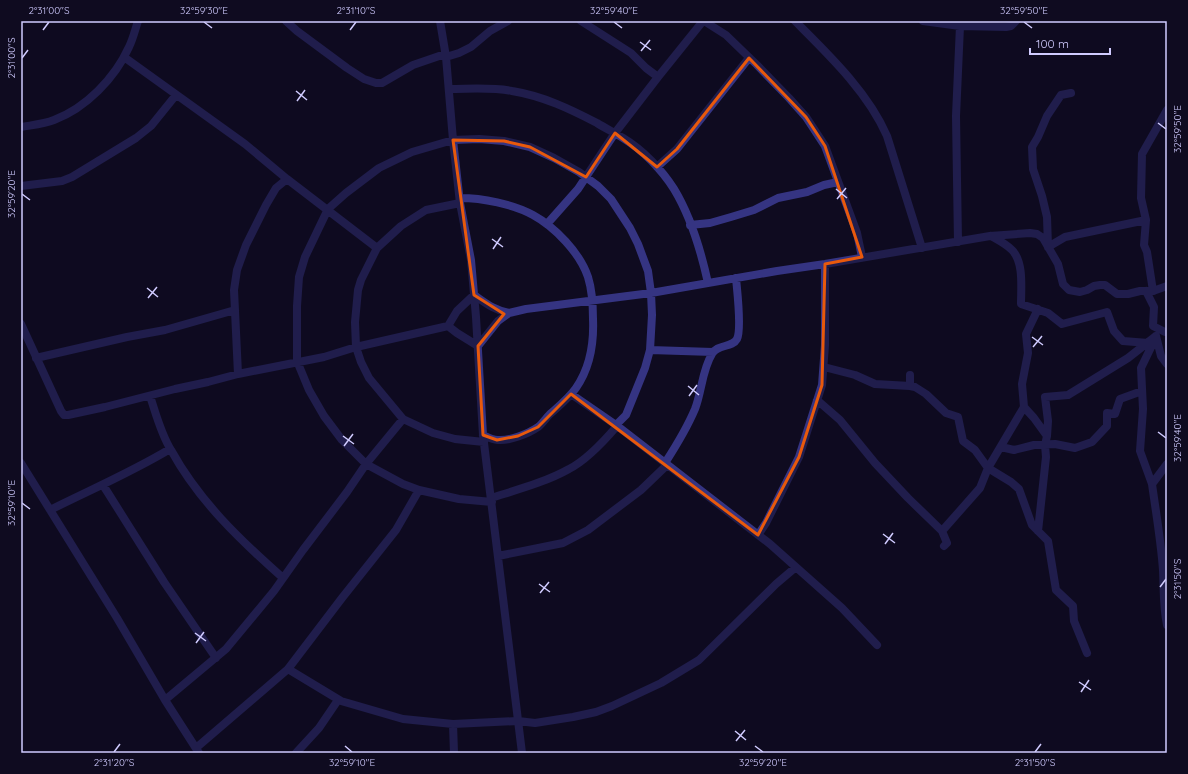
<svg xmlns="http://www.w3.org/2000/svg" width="1188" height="774" viewBox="0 0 1188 774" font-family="Quicksand,sans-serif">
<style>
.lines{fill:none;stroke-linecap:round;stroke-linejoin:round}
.minor{stroke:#353482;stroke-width:8}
.marked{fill:none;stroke:#e8590c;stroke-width:3;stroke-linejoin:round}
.ticks{fill:none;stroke:#d0cbff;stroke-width:1.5}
.neatline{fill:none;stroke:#d0cbff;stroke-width:1.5}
.ticks-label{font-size:10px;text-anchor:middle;fill:#d0cbff}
</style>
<rect width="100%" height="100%" fill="#0f0b20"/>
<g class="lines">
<path class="minor" d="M286,21l11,10 50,37 17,11 12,4h6l31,-18 32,-11
M440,21l6,36 7,83 7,63 11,57 5,57 7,118 39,318
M581,21l50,32 15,15 12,9
M704,21l22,14 31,30 32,33 17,19 19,29 32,87 5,24
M795,21c33,33 73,71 92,115l35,112
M923,21l37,5 46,1 5,-1 5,-5
M124,57l121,87 42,35 90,69
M446,57l13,-4 12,-6 19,-16 18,-10
M449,89c21,0 43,-2 63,2 31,5 58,18 85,32 8,5 18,10 26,15 20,12 39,32 51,51 17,28 27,62 34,94
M1071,93l-10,2 -14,21 -9,21 -6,10 1,22 9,27 5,21 1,30 17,-10 81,-17
M21,127c11,-2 23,-3 33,-7 32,-12 61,-42 75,-73 4,-8 6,-17 9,-26
M657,167l20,-18 72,-91
M21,186l41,-5 10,-4 64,-39 15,-12 25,-31
M460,198c22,0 53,6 73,17 22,12 47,38 55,62 4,13 5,28 5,42 1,24 -3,49 -17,69 -7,10 -17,18 -26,26 -4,4 -8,10 -12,13 -10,7 -29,14 -40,13 -5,0 -11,-3 -15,-5
M460,203l-34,7 -25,16 -24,22 -16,32 -3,10 -3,32 1,25 5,15 8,16 34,41 30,14 22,6 29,3
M547,224l31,-35 37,-56 43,-56 45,-56
M690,225l20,-2 21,-6 23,-7 24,-12 29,-6 17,-7 14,-3
M991,236c7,4 15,8 21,14 12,12 9,38 9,54l27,9 14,11 45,-12 7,19 9,10 25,2
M958,242l-2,-126 4,-90
M1146,291l8,16 -1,19 12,6h2
M1153,291l-6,-39 -3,-7 2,-25 -5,-22 1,-44 25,-44
M1038,309l-12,25 2,19 -6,31 2,23 -36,61 23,14 8,7 13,36 16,16 8,49 17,16 1,15 13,32
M21,324l40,87 3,4h4l37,-8 70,-18 33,-7 30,-8 86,-17 32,-10 92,-21 9,7 21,13 20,-25 11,-8 17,-4 125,-16 126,-22 48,-7 165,-28 40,-3 7,1 6,4 15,26 5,20 6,6 11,2 7,-2 7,-4 6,-1h5l12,9h11l12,-3h13l14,-5
M448,326l9,-15 17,-16c13,9 20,15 35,18
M1156,336l5,20 6,8
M650,350l63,2
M36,358l91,-21 38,-7 70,-20
M824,367l31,8 20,9 35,2
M238,374l-4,-84 3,-20 9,-25 20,-40 10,-17 11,-9
M910,375v11l5,1 11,7 20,19 12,4 5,24 12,9 13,18 -8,20 -38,43 5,12 -3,3
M571,394l45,31 154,119 72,64 35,37
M150,396c6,18 11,38 21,54 28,51 69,90 112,128
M817,400l23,20 35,43 33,35 34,33
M1024,407l10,11 13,18 -2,9 1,12 -8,74
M1047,436l1,-15 -3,-24 23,-2 60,-37 28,-22
M1001,447l13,3 20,-5 21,-1 20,4 17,-6 15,-16v-13l8,1 5,-15 22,-8
M21,463l96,155 48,82 34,53
M665,463c11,-17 22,-35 30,-54 7,-18 7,-39 17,-55 5,-10 20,-6 25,-15 5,-10 0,-49 -1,-61
M1167,464l-15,20c4,29 9,57 11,86 1,19 0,36 4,55
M1152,484l-12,-33 3,-42 -2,-41 14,-29
M103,485l61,97 52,76
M491,498c25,-8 55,-16 78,-29 16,-8 36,-29 48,-43
M492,502l-33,-3 -40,-9 -16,-6 -37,-20 -24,-24 -18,-24 -15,-26 -12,-29v-55l2,-29 6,-20 23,-48 18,-16 33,-25 33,-16 41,-12 26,-1 25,2 26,6 24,11 25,14 19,14 13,13 19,29 8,16 10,27 3,22 1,22 -2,35 -5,18 -19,47 -10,10
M50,510c40,-20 82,-38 120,-61
M758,535l8,-12 33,-66 23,-72 3,-40v-81
M498,556l65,-13 25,-13 53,-40 26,-25
M288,669l53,32 62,18 50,5 65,-3 17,2 38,-6 23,-5 16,-6 49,-23 38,-23 77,-76 20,-17
M165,700l61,-51 48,-58 29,-41 44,-58 19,-28 37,-45
M453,724l1,29
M196,748l92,-79 54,-71 54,-68 23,-40
M296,753l23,-25 19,-28"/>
</g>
<path d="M0 0H1188V774H0ZM749,58l57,59 19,29 37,111 -37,7 -3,121 -23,72 -41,78 -187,-141 -33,33 -20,9 -21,4 -14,-5 -5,-89 26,-32 -30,-19 -21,-155 51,1 26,6 56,30 29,-44 42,34 20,-18z" fill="#0f0b20" fill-opacity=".55" fill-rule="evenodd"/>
<path class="marked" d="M749,58l57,59 19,29 37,111 -37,7 -3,121 -23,72 -41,78 -187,-141 -33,33 -20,9 -21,4 -14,-5 -5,-89 26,-32 -30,-19 -21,-155 51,1 26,6 56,30 29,-44 42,34 20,-18z"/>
<path class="ticks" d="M204,22l8,6M614,22l8,6M1024,22l8,6M43,30l6,-8M350,30l6,-8M640,42l11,8M641,51l9,-11M22,58l6,-8M296,91l11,9M297,101l8,-11M1158,123l8,6M836,189l11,9M22,194l8,6M837,199l9,-11M492,239l11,8M493,249l8,-12M147,288l11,9M148,298l9,-11M1032,337l11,8M1033,347l9,-11M688,386l11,9M689,396l8,-11M1158,432l8,6M343,436l11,8M344,446l9,-12M22,503l8,6M883,534l12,9M885,544l8,-11M539,584l11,8M1160,587l6,-8M540,593l9,-11M195,633l11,8M196,643l8,-11M1079,682l12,8M1081,692l8,-12M735,731l11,9M736,741l9,-11M345,746l7,6M755,746l8,6M114,752l6,-8M1035,752l6,-8"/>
<rect width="1188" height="774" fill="none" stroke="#0f0b20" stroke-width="44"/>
<path d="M1030 48v6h80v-6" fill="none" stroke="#d0cbff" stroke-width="2"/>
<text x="1036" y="48" font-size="12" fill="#d0cbff" stroke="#0f0b20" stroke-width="3" paint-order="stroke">100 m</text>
<rect x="22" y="22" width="1144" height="730" class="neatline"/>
<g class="ticks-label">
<text x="49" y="14">2°31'00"S</text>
<text x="204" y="14">32°59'30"E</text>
<text x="356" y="14">2°31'10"S</text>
<text x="614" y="14">32°59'40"E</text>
<text x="1024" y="14">32°59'50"E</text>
<text transform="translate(11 58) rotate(-90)" y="4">2°31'00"S</text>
<text transform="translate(1177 129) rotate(-90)" y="4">32°59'50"E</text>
<text transform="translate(11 194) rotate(-90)" y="4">32°59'20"E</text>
<text transform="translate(1177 438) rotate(-90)" y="4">32°59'40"E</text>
<text transform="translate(11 503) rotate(-90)" y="4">32°59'10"E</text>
<text transform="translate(1177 579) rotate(-90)" y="4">2°31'50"S</text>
<text x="114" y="766">2°31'20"S</text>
<text x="352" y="766">32°59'10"E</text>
<text x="763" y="766">32°59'20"E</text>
<text x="1035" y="766">2°31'50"S</text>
</g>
</svg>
